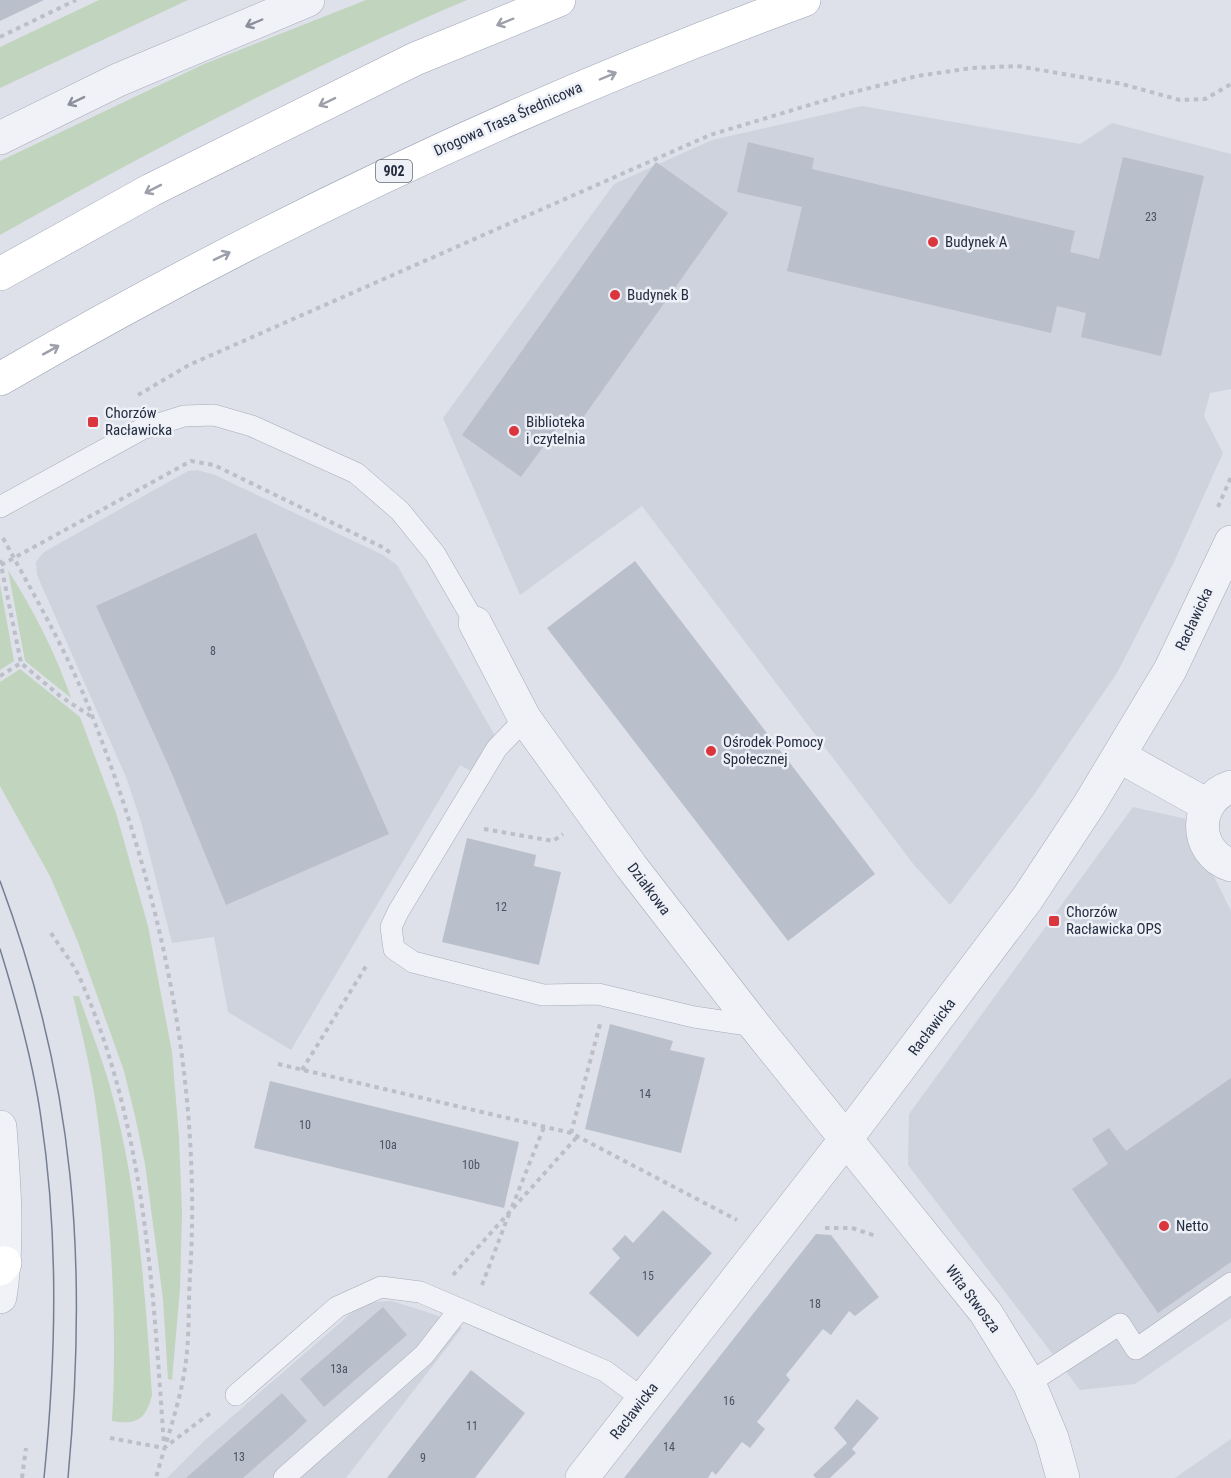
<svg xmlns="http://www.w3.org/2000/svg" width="1231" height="1478" viewBox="0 0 1231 1478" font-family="'Roboto Condensed',sans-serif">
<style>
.built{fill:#cfd3de}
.green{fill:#c1d4be}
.building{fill:#babfcc}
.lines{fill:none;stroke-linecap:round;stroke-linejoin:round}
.service-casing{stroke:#a6abb7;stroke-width:22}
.minor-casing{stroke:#a6abb7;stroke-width:34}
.tertiary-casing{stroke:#a6abb7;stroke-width:34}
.primary-casing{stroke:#9ca3b6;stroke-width:34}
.path{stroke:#bcbfc8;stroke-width:4;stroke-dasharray:4.5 4.5;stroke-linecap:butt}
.service{stroke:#f1f2f7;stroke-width:21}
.minor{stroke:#f1f2f7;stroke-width:33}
.tertiary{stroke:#f1f2f7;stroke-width:33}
.primary{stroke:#fff;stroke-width:33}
.tram{stroke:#767e94;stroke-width:1.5}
.oneway{stroke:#9da0aa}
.oneway2{stroke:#8b909c}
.poi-dot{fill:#db363d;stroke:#edf0f6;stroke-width:2}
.labels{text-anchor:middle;stroke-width:5;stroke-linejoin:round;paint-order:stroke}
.number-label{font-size:12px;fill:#4a5264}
.shield{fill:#edf0f6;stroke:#616877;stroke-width:1.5}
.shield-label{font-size:14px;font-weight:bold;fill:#252d41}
.street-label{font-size:15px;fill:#252d41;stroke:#edf0f6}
.poi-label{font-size:15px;fill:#252d41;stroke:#edf0f6;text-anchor:start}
</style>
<rect width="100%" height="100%" fill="#dee1e9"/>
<path class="built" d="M862,106l218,38 32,-21 119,31v235l-21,4 -6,23 19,37 -49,109 -57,111 -84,123 -83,109 -36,-40 -272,-359 -122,89 -77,-177 171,-234 98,-44z
M197,470l18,5 168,80 14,10 97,169 -23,37 -11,-6 -169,285 -63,-38 -14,-75 -42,6 -30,-118 -16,-48 -89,-202 -1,-13 8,-10 144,-81z
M1133,807l53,12 45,92v407l-96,66 -55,6 -172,-225 1,-51z
M392,1301l44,14 26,13 -116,150h-179l37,-37 153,-133 16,-6z
M1231,1439v39h-56z"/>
<path class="green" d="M99,0h89l-188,88v-41z
M366,0h101c-161,68 -315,150 -467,235v-74l204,-97z
M8,570c26,41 47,82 63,128l-46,-37z
M0,584l14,77 -14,9z
M20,669l60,48 36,96 32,113 24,126 7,85 3,75 -2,77 -8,91 -4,-1 -5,-80 -18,-135 -10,-48 -11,-45 -46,-129 -27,-64 -51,-92v-104z
M73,996h6c10,29 21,57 30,87 29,101 36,208 43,312 -6,25 -16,30 -40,26 6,-107 -2,-216 -17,-322 -5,-35 -14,-69 -22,-103z"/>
<path class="building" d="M0,0h44l-44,21z
M748,142l66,16 -2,11 263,62 -5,21 29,7 24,-102 81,19 -43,180 -80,-19 5,-24 -29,-7 -6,27 -264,-62 15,-64 -65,-15z
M656,162l72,51 -153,216 -13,-8 -41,56 -59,-42z
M256,533l133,301 -163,71 -56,-136 -74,-163z
M635,561l240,313 -87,67 -241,-313z
M467,838l69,17 -2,11 27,6 -22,93 -97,-23z
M610,1024l63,17 -3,9 35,8 -24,95 -96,-24z
M1231,1078v184l-73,51 -86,-124 36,-25 -16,-25 17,-11 17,23z
M270,1081l249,61 -15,66 -250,-60z
M663,1210l49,43 -74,84 -49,-44 31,-35 -8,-9 13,-14 8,8z
M816,1234l15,1 48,62 -24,19 -6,-5 -18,24 -8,-6 -37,46 4,5 -33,42 8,7 -15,19 -8,-6 -26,33 -4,-4 -4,7h-84z
M383,1307l24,28 -83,72 -24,-28z
M471,1370l54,43 -50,65h-88z
M282,1393l25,28 -15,14 -49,43h-57z
M857,1399l22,19 -27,31 4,4 -26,25h-14l-3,-3 34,-32 -13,-15z"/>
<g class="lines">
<g class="service-casing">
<path id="service" d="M0,507l142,-78 42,-13 30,-1 38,11 104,47 44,38 35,43 40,69
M525,719l-28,29 -99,164 -7,15 3,22 19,13 130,33 55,-1 96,23 61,9
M1029,1383l91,-59 16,25 95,-66
M236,1395l101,-88 44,-20 39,5 185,79 38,28
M284,1478l140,-123 35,-45"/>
</g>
<g class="minor-casing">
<path id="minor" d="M475,623l50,96 106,147 124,160 231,287 43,70 23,55 11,40
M1119,756l88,49
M1231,787c-38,12 -38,66 0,78"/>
</g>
<g class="tertiary-casing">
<path id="tertiary" d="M0,138l118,-58 190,-80
M0,1127c4,57 9,114 0,170
M582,1478l264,-339 181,-240 62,-94 81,-135 61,-128"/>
</g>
<g class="primary-casing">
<path id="primary" d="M0,274l151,-84 264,-131 144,-59
M0,379c257,-149 525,-277 804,-379
M0,1269l5,-6"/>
</g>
<path class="path" d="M0,37l76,-37
M138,395l51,-30 521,-230 136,-41 71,-18 55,-8 45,-2 105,18 58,16 25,-1 26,-15
M1218,507l13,-30
M3,538c32,59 66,117 90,180 69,177 109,368 97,557 -2,32 0,67 -6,99 -6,35 -19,70 -28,104
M0,560l21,103
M1,565l190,-104 23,4 170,83 9,7
M0,676l21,-13 39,33 32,21
M484,829l69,12 10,-7
M51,933c10,16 24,32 31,50 63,145 71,306 82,462
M278,1064l293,69 166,87
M302,1070l66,-107
M571,1133l29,-109
M512,1207l32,-80
M825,1228h27l24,8
M453,1275l124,-138
M482,1285l27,-71
M110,1438l54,10 49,-37
M22,1478l4,-30"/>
<use href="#service" class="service"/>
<use href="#minor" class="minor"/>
<use href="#tertiary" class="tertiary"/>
<use href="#primary" class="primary"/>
<path class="tram" d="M0,881c76,204 88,382 68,597
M0,949c17,55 33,112 41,169 18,120 15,240 3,360"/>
</g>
<defs><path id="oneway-shaft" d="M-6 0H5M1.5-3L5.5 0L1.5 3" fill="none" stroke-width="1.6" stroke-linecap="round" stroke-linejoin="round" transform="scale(1.5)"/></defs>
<g class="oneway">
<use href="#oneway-shaft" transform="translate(505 22) rotate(158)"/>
<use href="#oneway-shaft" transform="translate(608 76) rotate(-23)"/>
<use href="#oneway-shaft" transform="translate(327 102) rotate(154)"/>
<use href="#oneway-shaft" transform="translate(153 189) rotate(153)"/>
<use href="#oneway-shaft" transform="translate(222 256) rotate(-26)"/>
<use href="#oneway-shaft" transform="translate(51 350) rotate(-29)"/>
</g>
<g class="oneway2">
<use href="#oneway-shaft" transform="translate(254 23) rotate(157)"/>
<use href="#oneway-shaft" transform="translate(76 101) rotate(154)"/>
</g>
<g class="poi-dot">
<circle cx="933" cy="242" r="6"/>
<circle cx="615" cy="295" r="6"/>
<rect x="87" y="416" width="12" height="12" rx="3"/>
<circle cx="514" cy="431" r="6"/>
<circle cx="711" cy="751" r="6"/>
<rect x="1048" y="915" width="12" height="12" rx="3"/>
<circle cx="1164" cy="1226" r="6"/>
</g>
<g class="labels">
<g class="number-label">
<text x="1151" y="221">23</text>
<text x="213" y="655">8</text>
<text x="501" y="911">12</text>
<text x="645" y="1098">14</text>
<text x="305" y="1129">10</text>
<text x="388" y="1149">10a</text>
<text x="471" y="1169">10b</text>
<text x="648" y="1280">15</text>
<text x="815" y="1308">18</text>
<text x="339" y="1373">13a</text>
<text x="729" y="1405">16</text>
<text x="472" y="1430">11</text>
<text x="669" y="1451">14</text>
<text x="239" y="1461">13</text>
<text x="423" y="1462">9</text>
</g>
<rect class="shield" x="376" y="160" width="36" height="22" rx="4.5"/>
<g class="shield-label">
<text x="394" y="176">902</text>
</g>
<g class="street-label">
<text transform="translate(508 119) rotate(-24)" y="5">Drogowa Trasa Średnicowa</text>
<text transform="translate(1194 619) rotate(-65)" y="5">Racławicka</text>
<text transform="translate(649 889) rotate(53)" y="5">Działkowa</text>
<text transform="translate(932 1027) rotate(-53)" y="5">Racławicka</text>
<text transform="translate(973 1299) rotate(53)" y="5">Wita Stwosza</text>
<text transform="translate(634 1411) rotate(-52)" y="5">Racławicka</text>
</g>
<g class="poi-label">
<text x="945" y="247">Budynek A</text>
<text x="627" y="300">Budynek B</text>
<text x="105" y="418">Chorzów<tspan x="105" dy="17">Racławicka</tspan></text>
<text x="526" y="427">Biblioteka<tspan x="526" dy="17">i czytelnia</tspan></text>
<text x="723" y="747">Ośrodek Pomocy<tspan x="723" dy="17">Społecznej</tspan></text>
<text x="1066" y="917">Chorzów<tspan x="1066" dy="17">Racławicka OPS</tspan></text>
<text x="1176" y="1231">Netto</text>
</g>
</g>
</svg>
